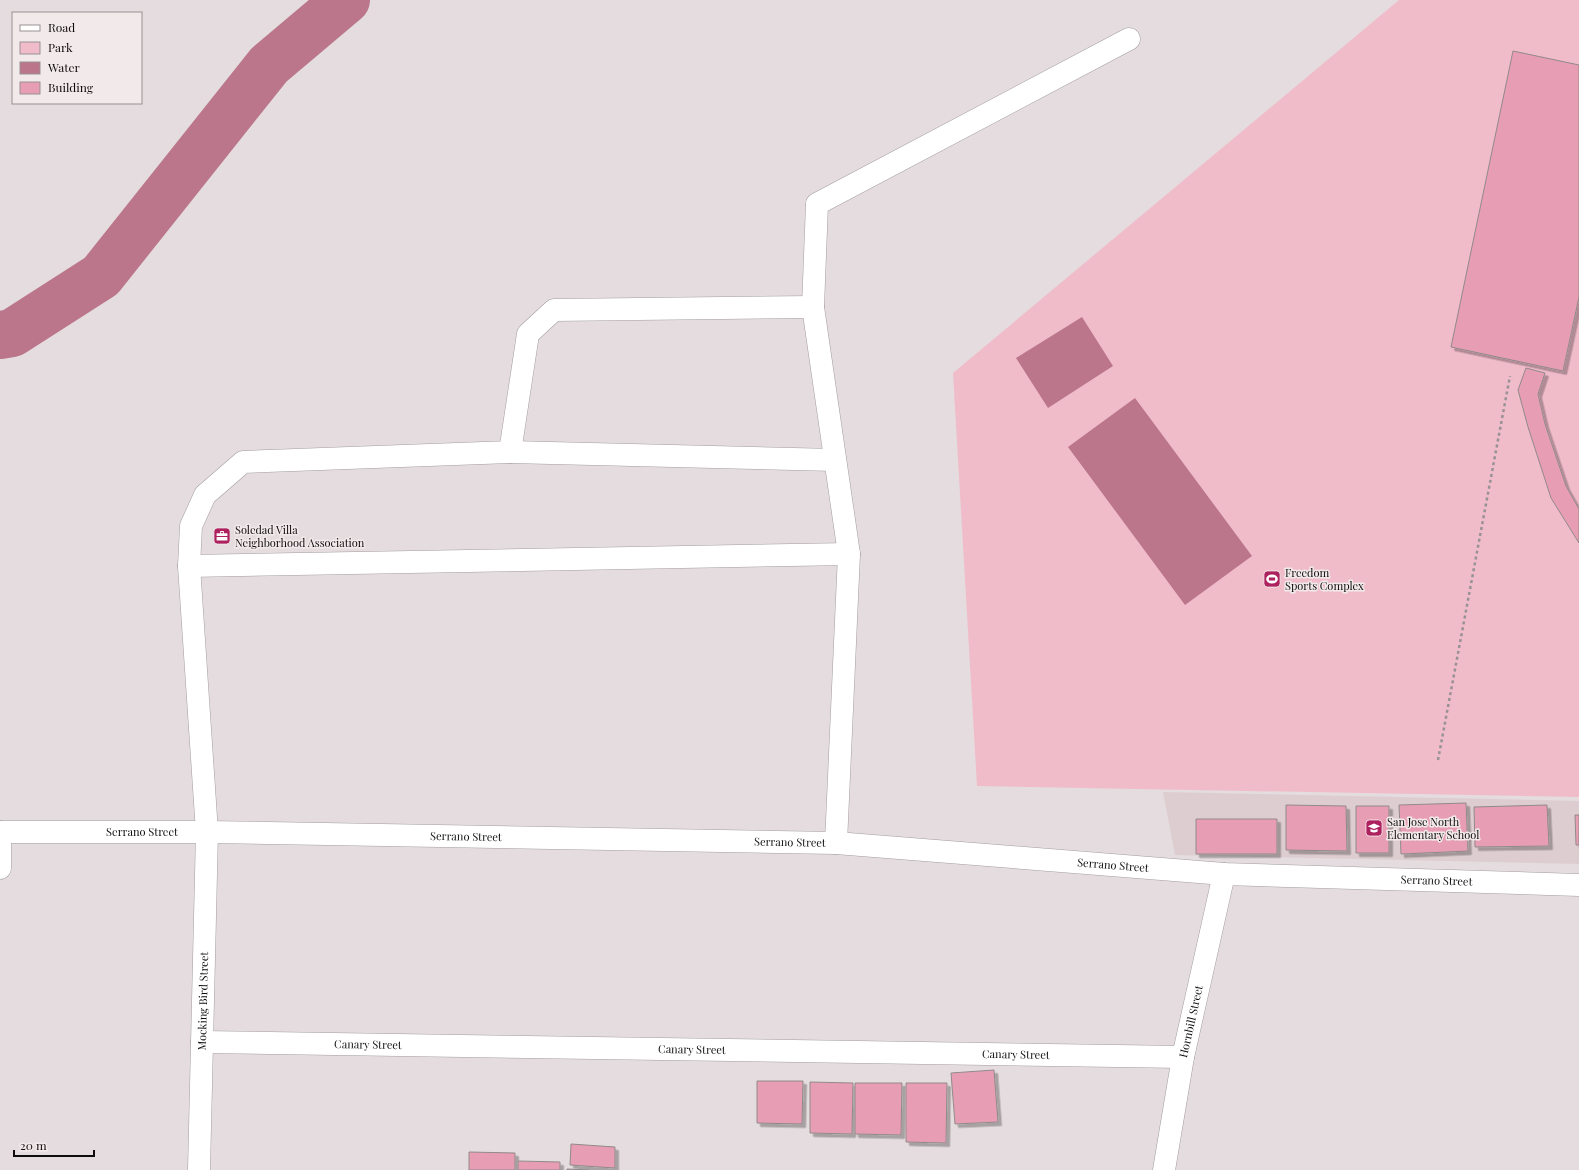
<svg xmlns="http://www.w3.org/2000/svg" width="1579" height="1170" viewBox="0 0 1579 1170" font-family="'Playfair Display',serif">
<style>
.built{fill:#ddcdd1}
.green{fill:#f0bcca}
.water{fill:#bb768b}
.lines{fill:none;stroke-linecap:round;stroke-linejoin:round}
.river{stroke:#bb768b;stroke-width:48}
.building{fill:#e79db3;stroke:#918a8b;filter:url(#shadow)}
.minor-casing{stroke:#a49d9f;stroke-width:23}
.path{stroke:#989294;stroke-width:2.5;stroke-dasharray:3 3;stroke-linecap:butt}
.minor{stroke:#fff;stroke-width:22}
.labels{text-anchor:middle;stroke-width:3;stroke-linejoin:round;paint-order:stroke}
.poi-label{font-size:11px;fill:#0f0c0d;stroke:#f2e9eb;text-anchor:start}
.street-label{font-size:11px;fill:#0f0c0d;stroke:#f2e9eb}
</style>
<defs>
<filter id="shadow"><feDropShadow dx="3.5" dy="3.5" stdDeviation="0" flood-color="#0004"/></filter>
</defs>
<rect width="100%" height="100%" fill="#e4dcde"/>
<path class="built" d="M1163,792l416,9v63l-404,-9z"/>
<path class="green" d="M1399,0h180v797l-602,-11 -24,-413z"/>
<path class="water" d="M1082,317l31,49 -65,42 -32,-50z
M1135,398l117,158 -67,49 -117,-158z"/>
<g class="lines">
<path class="river" d="M0,335l12,-2 89,-57 168,-211 77,-65"/>
</g>
<path class="building" d="M1513,51l66,14v232l-16,74 -112,-24z
M1526,368l19,5 -7,21 7,30 21,62 13,23v34l-28,-45 -23,-71 -10,-37z
M1466,803l2,48 -67,3 -2,-49z
M1286,805l60,1 1,45 -61,-1z
M1547,805l2,41 -74,1 -1,-40z
M1356,806h33v47h-33z
M1575,815h4v30h-3z
M1196,819h81v35h-81z
M994,1070l4,52 -43,2 -4,-51z
M757,1081h46l-1,43 -45,-1z
M810,1082l43,1 -1,51 -42,-1z
M855,1083h47l-1,52 -46,-1z
M906,1083h41l-1,60 -40,-1z
M571,1144l44,3v21l-45,-3z
M469,1152l46,1v17h-46z
M518,1161l42,1v8h-42z
M567,1169l23,1h-23z"/>
<g class="lines">
<g class="minor-casing">
<g id="minor">
<path d="M510,452l325,8"/>
<path d="M189,566l660,-12"/>
<path id="s1" d="M0,832h207l629,11 388,31 355,11"/>
<path d="M836,843l13,-289 -36,-247 4,-103 312,-165"/>
<path d="M0,868v-36"/>
<path id="s2" d="M202,1042l981,15"/>
<path id="s3" d="M199,1170l8,-338 -18,-266 2,-40 14,-31 38,-33 267,-10 18,-118 26,-24 259,-3"/>
<path id="s4" d="M1164,1170l19,-113 41,-183"/>
</g>
</g>
<path class="path" d="M1438,760l72,-384"/>
<use href="#minor" class="minor"/>
</g>
<defs>
<g id="office-square" transform="scale(0.9)"><rect x="-9" y="-9" width="18" height="18" rx="4" fill="#ad215e" stroke="#f2e9eb"/><path d="M-6-3h4V-5.5h4V-3h4V5H-6ZM-1-4.5V-3h2v-1.5ZM-6 0V1H6V0Z" fill="#fff"/></g>
<g id="stadium-square" transform="scale(0.9)"><rect x="-9" y="-9" width="18" height="18" rx="4" fill="#ad215e" stroke="#f2e9eb"/><path d="M0-5a6.5 5 0 1 0 0 10a6.5 5 0 1 0 0-10ZM-3.5-1.8h7v3.6h-7Z" fill="#fff"/></g>
<g id="school-square" transform="scale(0.9)"><rect x="-9" y="-9" width="18" height="18" rx="4" fill="#ad215e" stroke="#f2e9eb"/><path d="M0-5L7-2L0 1L-7-2ZM-4 1L0 2.5L4 1V4Q0 6-4 4Z" fill="#fff"/></g>
</defs>
<g fill-rule="evenodd">
<use href="#office-square" x="222" y="536"/>
<use href="#stadium-square" x="1272" y="579"/>
<use href="#school-square" x="1374" y="828"/>
</g>
<g class="labels">
<g class="poi-label">
<text x="235" y="534">Soledad Villa<tspan x="235" dy="13">Neighborhood Association</tspan></text>
<text x="1285" y="577">Freedom<tspan x="1285" dy="13">Sports Complex</tspan></text>
<text x="1387" y="826">San Jose North<tspan x="1387" dy="13">Elementary School</tspan></text>
</g>
<g class="street-label">
<text dy="4" stroke="none"><textPath href="#s1" startOffset="142">Serrano Street</textPath></text>
<text dy="4" stroke="none"><textPath href="#s1" startOffset="466">Serrano Street</textPath></text>
<text dy="4" stroke="none"><textPath href="#s1" startOffset="790">Serrano Street</textPath></text>
<text dy="4" stroke="none"><textPath href="#s1" startOffset="1114">Serrano Street</textPath></text>
<text dy="4" stroke="none"><textPath href="#s1" startOffset="1438">Serrano Street</textPath></text>
<text dy="4" stroke="none"><textPath href="#s3" startOffset="169">Mocking Bird Street</textPath></text>
<text dy="4" stroke="none"><textPath href="#s4" startOffset="151">Hornbill Street</textPath></text>
<text dy="4" stroke="none"><textPath href="#s2" startOffset="166">Canary Street</textPath></text>
<text dy="4" stroke="none"><textPath href="#s2" startOffset="490">Canary Street</textPath></text>
<text dy="4" stroke="none"><textPath href="#s2" startOffset="814">Canary Street</textPath></text>
</g>
</g>
<rect x="12" y="12" width="130" height="92" fill="#f2e9eb" stroke="#979192"/>
<rect x="20" y="25" width="20" height="6" fill="#ffffff" stroke="#979192"/>
<text x="48" y="32" font-size="12" fill="#0f0c0d">Road</text>
<rect x="20" y="42" width="20" height="12" fill="#f0bcca" stroke="#979192"/>
<text x="48" y="52" font-size="12" fill="#0f0c0d">Park</text>
<rect x="20" y="62" width="20" height="12" fill="#bb768b" stroke="#979192"/>
<text x="48" y="72" font-size="12" fill="#0f0c0d">Water</text>
<rect x="20" y="82" width="20" height="12" fill="#e79db3" stroke="#979192"/>
<text x="48" y="92" font-size="12" fill="#0f0c0d">Building</text>
<path d="M14 1150v6h80v-6" fill="none" stroke="#0f0c0d" stroke-width="2"/>
<text x="20" y="1150" font-size="12" fill="#0f0c0d" stroke="#f2e9eb" stroke-width="3" paint-order="stroke">20 m</text>
</svg>
